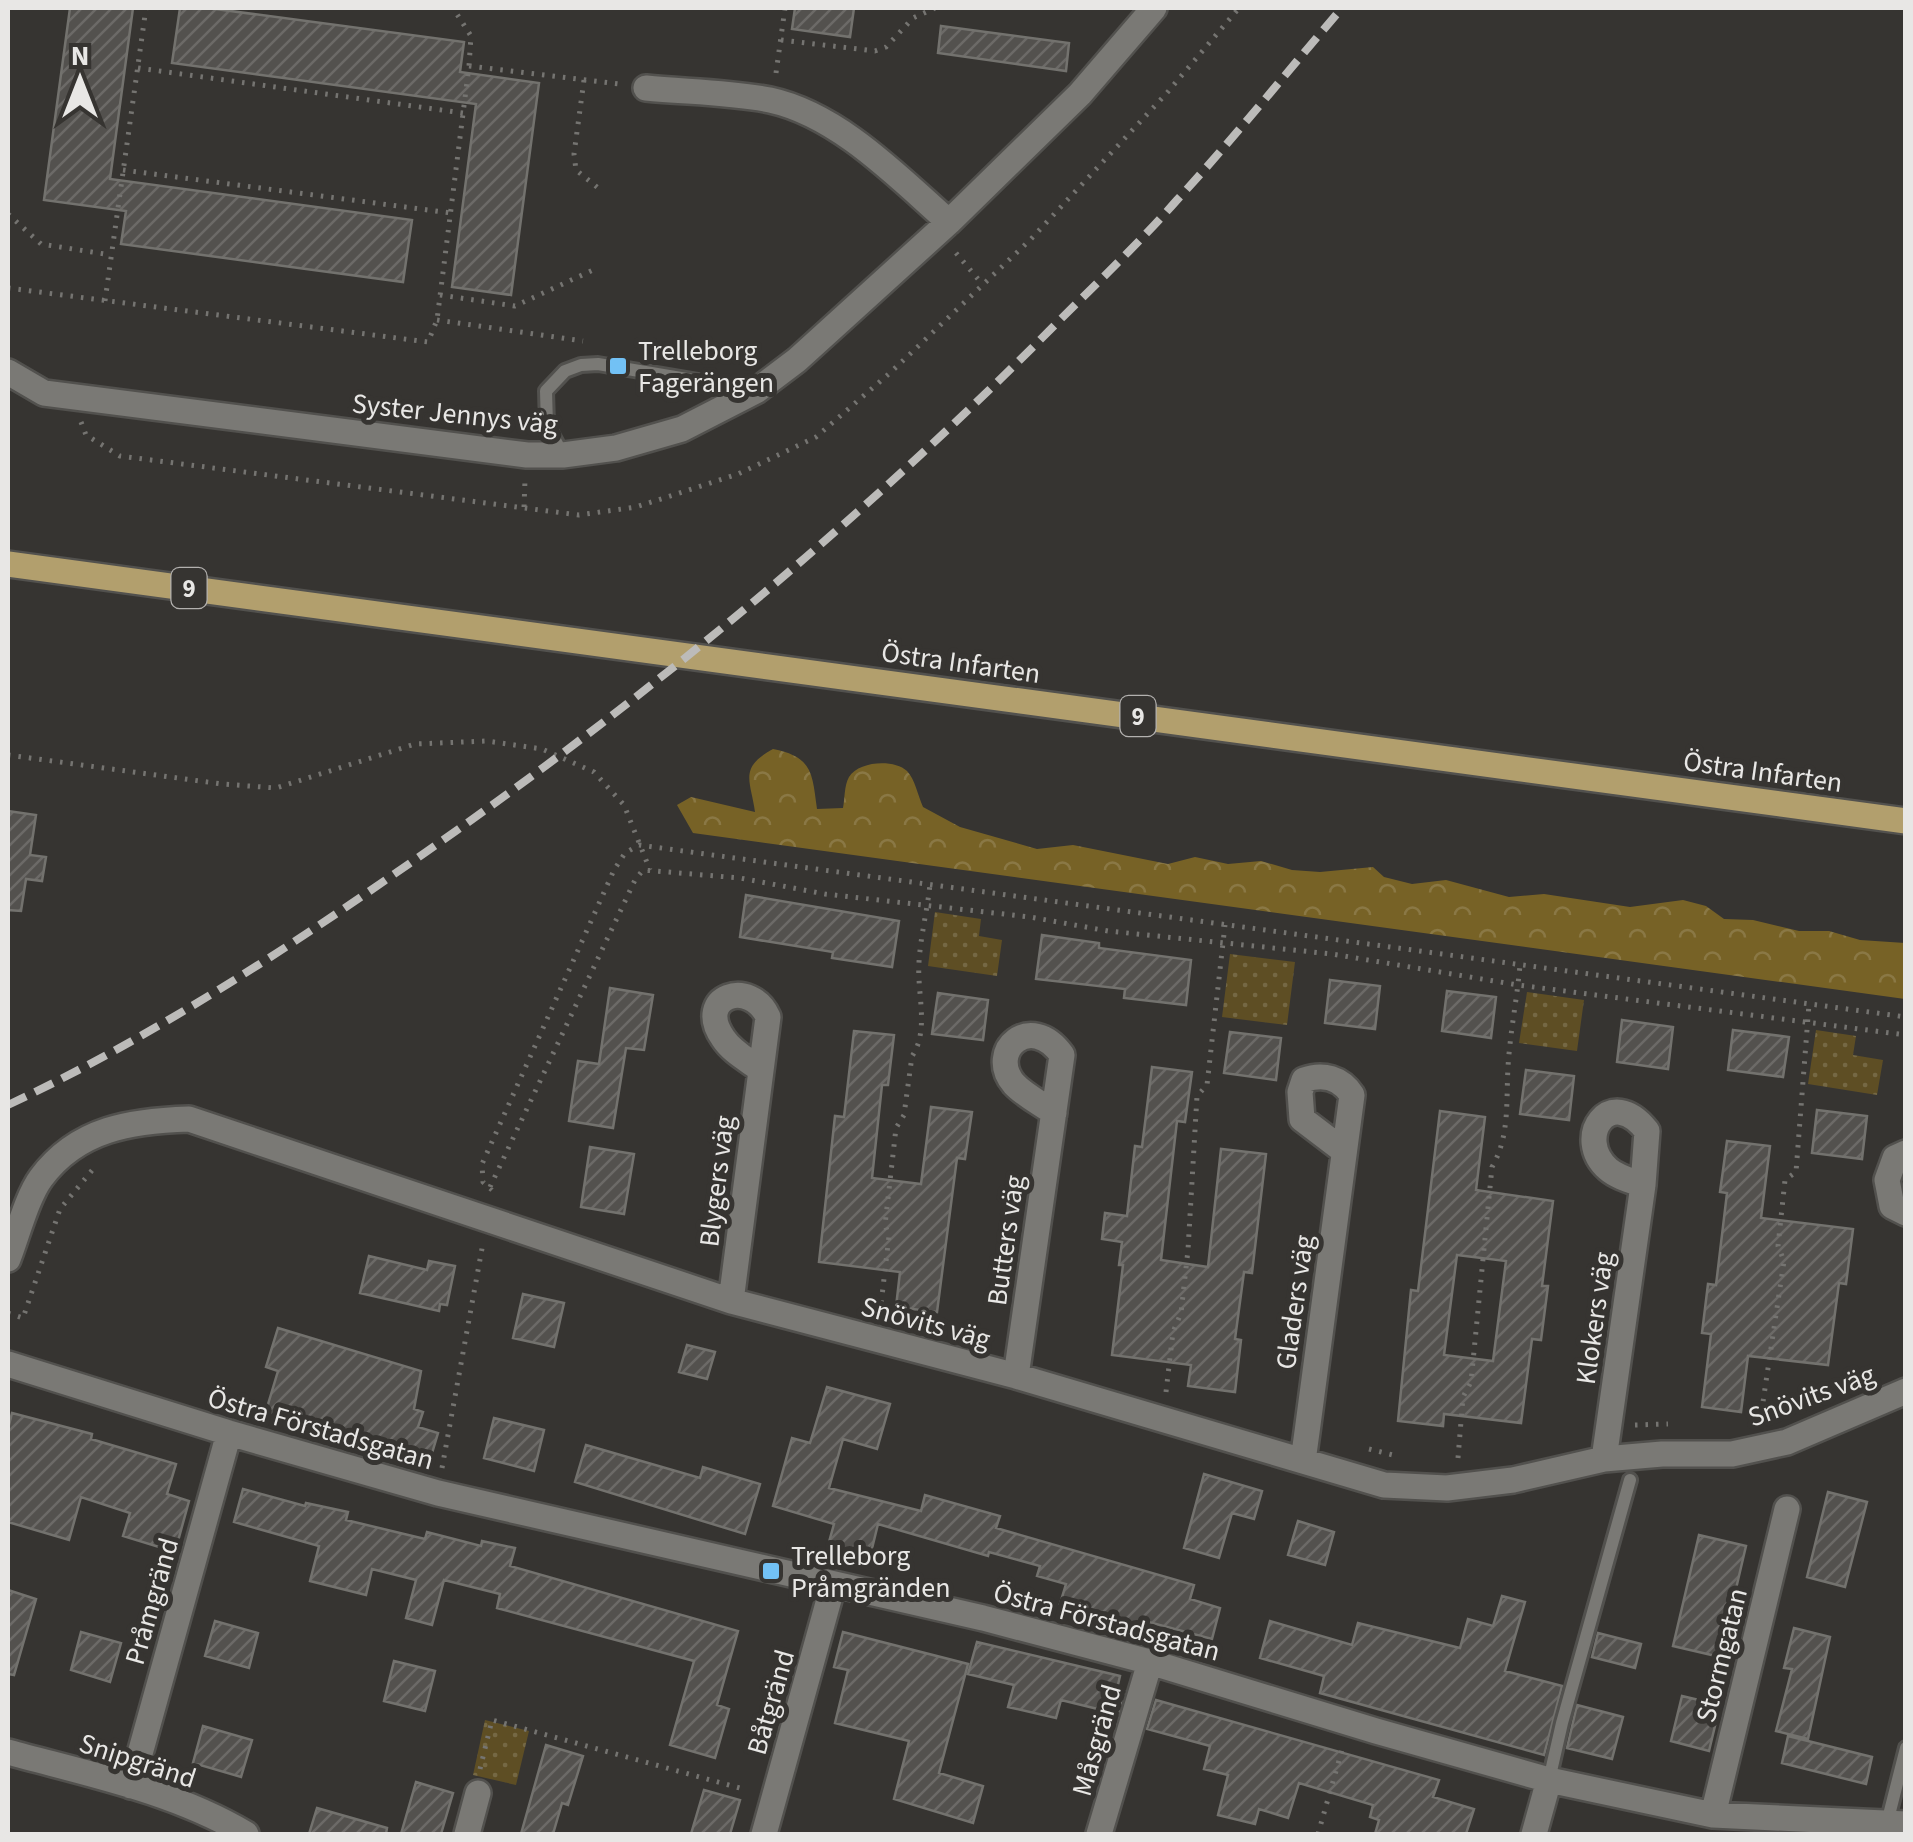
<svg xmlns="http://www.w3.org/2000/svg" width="1913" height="1842" viewBox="0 0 1913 1842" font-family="'Source Sans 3',sans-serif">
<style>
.forest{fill:url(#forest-crowns)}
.park{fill:url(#park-dots)}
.building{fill:url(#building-hatch);stroke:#73726e;stroke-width:2.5;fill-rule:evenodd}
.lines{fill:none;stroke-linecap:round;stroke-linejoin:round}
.service-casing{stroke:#52514e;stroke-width:18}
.minor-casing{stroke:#52514e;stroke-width:30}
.primary-casing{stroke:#52514e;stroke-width:30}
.path{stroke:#757471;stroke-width:5;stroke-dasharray:2.5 8;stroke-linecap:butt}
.service{stroke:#7a7975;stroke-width:12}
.minor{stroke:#7a7975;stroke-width:25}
.primary{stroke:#b29f6d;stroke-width:25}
.rail{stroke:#bcbbb9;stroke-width:8;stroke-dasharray:20 10;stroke-linecap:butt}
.poi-dot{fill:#72c1f5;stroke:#363431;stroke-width:4}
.labels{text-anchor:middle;stroke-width:10;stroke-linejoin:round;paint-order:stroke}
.shield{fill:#363431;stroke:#b3b1af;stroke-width:2.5}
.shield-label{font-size:25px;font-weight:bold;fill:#e8e7e5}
.poi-label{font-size:28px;fill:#e8e7e5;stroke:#363431;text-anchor:start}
.street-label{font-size:28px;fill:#e8e7e5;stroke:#363431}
</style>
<defs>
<pattern id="forest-crowns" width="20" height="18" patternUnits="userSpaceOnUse" patternTransform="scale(2.5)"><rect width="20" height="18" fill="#776226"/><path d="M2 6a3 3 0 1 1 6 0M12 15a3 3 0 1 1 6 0" fill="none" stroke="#8a7845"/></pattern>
<pattern id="park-dots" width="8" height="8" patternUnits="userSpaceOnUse" patternTransform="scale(2.5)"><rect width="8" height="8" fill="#5e4e24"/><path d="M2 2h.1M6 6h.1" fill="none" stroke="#756844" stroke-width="1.8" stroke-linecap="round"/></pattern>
<pattern id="building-hatch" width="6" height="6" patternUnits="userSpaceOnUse" patternTransform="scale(2.5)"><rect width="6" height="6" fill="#53514e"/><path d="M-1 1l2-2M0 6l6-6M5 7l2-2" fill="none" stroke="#6c6a67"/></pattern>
</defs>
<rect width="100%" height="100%" fill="#363431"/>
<path class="forest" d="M773,749c40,8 39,24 44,60l26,-1c2,-10 1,-22 6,-31 10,-16 45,-18 58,-6 8,8 11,25 16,36l37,20 77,22 36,-4 95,19 27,-7 33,7 33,-3 31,9 28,2 53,-5 11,10 28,7 34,-4 63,17 35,-3 86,13 53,-7 23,6 18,13 29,1 46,11h30l31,9 45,3v56l-1212,-166 -16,-28 14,-8 64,15c-4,-31 -17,-44 18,-63z"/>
<path class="park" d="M935,912l46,7 -2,17 23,4 -5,36 -69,-10z
M1230,954l65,8 -8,63 -65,-8z
M1527,992l57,8 -7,51 -58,-8z
M1816,1030l40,6 -3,19 30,5 -6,35 -69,-11z
M485,1720l44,11 -13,54 -43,-10z"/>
<path class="building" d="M70,8h63l-23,171 302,41 -9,62 -282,-38 5,-33 -82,-11z
M180,8h28l256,34 -4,30 79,11 -28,212 -59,-8 24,-183 -304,-41z
M795,8h59l-4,29 -58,-8z
M941,26l128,17 -3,28 -128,-18z
M8,811l28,4 -6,40 16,2 -4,24 -16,-2 -5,32 -13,-1z
M746,895l153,26 -7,46 -60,-9 1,-6 -93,-15z
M1042,935l57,8v5l92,12 -5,45 -62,-7 1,-9 -89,-10z
M1330,980l50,6 -5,43 -50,-6z
M610,988l43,7 -9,55 -18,-2 -13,80 -44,-7 9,-60 21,3z
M1447,991l49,6 -5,41 -49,-7z
M938,993l50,7 -5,40 -51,-6z
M1622,1020l51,7 -5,42 -51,-7z
M1733,1030l56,7 -6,40 -55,-7z
M854,1031l40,4 -6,50h-6l-10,93 49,6 10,-77 41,5 -7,47 -8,-1 -20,154 -41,-5 4,-35 -81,-10 16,-146 9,1z
M1230,1032l51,6 -5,42 -52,-7z
M1152,1067l40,5 -7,50 -8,-1 -16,139 47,7 13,-118 45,5 -14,119 -8,-1 -9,67 6,1 -6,52 -47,-6 3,-21 -79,-10 11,-90h-4l3,-23 -20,-3 3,-26 22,3 8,-70 7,1z
M1526,1070l48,6 -5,44 -49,-6z
M1817,1110l50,6 -5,43 -50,-6z
M1440,1111l45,6 -9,73 77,11 -11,85h6l-7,54 -9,-1 -11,84 -77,-9 -1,12 -45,-5 13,-131 7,1zM1457,1255l49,6 -13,100 -49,-6z
M1727,1141l43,5 -9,72 92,11 -7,55 -7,-1 -11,82 -80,-9 -7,56 -39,-5 9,-73 -9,-1 6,-49 8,1 11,-92 -7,-1z
M590,1147l44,7 -10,60 -43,-7z
M369,1256l58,14 2,-9 26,5 -8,39 -7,-1 -1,7 -79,-18z
M523,1294l41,9 -10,44 -41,-9z
M278,1328l143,43 -7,38 9,3 -5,15 20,6 -8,27 -164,-49 12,-40 -12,-4z
M687,1345l28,7 -8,27 -28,-7z
M827,1387l63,17 -13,45 -34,-10 -14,49 92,23 4,-16 75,21 -4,12 198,57 -4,14 30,9 -8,31 -67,-18 -2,7 -83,-24 6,-20 -29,-8 3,-10 -51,-14 -1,4 -110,-32 -10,41 -42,-12 8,-29 -61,-18 19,-68 18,5z
M12,1413l80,21 -1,5 85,25 -9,30 22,7 -14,51 -52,-16 7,-23 -49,-16 -12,43 -61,-18v-93z
M494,1418l50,12 -10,41 -50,-13z
M586,1445l114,33 3,-11 57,17 -15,50 -170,-52z
M1204,1474l58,17 -8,28 -22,-6 -13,45 -35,-10z
M243,1489l62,17 1,-3 42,9 -2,8 79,19 2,-7 54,14 1,-5 33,7 -5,18 228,65 -21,74 12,4 -14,49 -45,-13 24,-84 -197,-53 3,-14 -56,-14 -12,45 -26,-7 10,-38 -44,-11 -6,26 -56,-14 9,-35 -85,-24z
M1828,1492l39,10 -22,85 -38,-10z
M1298,1521l36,11 -9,33 -37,-10z
M1699,1535l47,11 -26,111 -47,-11z
M8,1590l28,9 -22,76 -6,-1z
M1502,1596l23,6 -20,69 57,15 -18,69 -224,-62 4,-17 -64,-18 10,-37 82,24 6,-22 102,25 8,-29 25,7z
M215,1621l43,12 -9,35 -44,-12z
M1794,1628l36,9 -22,102 -32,-8 16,-62 -8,-1z
M81,1632l40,11 -11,39 -39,-12z
M843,1632l125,32 -29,109 44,13 -10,37 -79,-24 15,-58 -74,-18 13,-53 -14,-3z
M1598,1633l43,11 -6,24 -43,-11z
M977,1642l143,34 -3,13 7,2 -6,23 -57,-14 -5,18 -48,-11 6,-22 -46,-11z
M394,1661l41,10 -10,40 -41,-10z
M1682,1696l38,9 -11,46 -38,-10z
M1156,1700l283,80 -6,17 41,12 -8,25h-91l4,-14 -9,-3 3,-12 -74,-22 -11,35 -29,-9 -4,15 -37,-9 10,-40 -24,-6 6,-23 -63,-17z
M1577,1705l46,12 -11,42 -45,-11z
M203,1726l49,14 -11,37 -48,-14z
M1788,1736l84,21 -6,27 -84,-21z
M546,1745l37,11 -15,49 -6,-2 -9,31h-32z
M416,1782l37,11 -12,41h-40z
M704,1790l36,10 -10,34h-39z
M317,1808l70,20 -1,6h-77z"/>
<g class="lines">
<g class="service-casing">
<path id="service" d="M563,455l-16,-30 -1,-34 19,-20 16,-6 17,-1 154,26
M1549,1780l13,-57 68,-243
M1887,1823l19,-75"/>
</g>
<g class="minor-casing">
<path id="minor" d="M646,88c41,4 84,4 124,12 69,15 128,77 179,122
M8,372l36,21 483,62h36l53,-7 66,-19 74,-38 41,-31 152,-138 131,-128 74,-86
M1906,1153l-11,5 -8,22 5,26 14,7
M8,1259c9,-23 19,-62 33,-81 37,-50 91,-57 148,-59l542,182 285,75 368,109 63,3 66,-8 91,-21 58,-5h70l55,-12 119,-51
M731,1301l37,-284c-17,-39 -74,-21 -45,21 9,14 25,22 38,32
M8,1364l221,69 209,60 545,125 167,44 226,69 173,49 164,35 193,9
M1016,1376l46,-321c-31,-44 -76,-4 -48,29 10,11 28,20 40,29
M1604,1459l39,-274 4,-54c-37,-48 -74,7 -39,38 9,8 24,12 35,16
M1303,1461l4,-29 45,-337c-11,-17 -29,-22 -48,-15l-4,12 2,27 42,32
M8,1752c80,22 166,39 238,82
M131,1786l98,-353
M1713,1815l74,-306
M467,1834l11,-41
M764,1834l69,-249
M1099,1834l51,-172
M1534,1834l15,-54"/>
</g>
<g class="primary-casing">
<path id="primary" d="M8,564l1898,257"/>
</g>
<path class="path" d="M781,40l94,11 11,-4 27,-29 22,-10
M469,66l151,18
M138,68l325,45
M776,73l9,-65
M584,80l-10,74 2,16 27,22
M123,170l328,43
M8,214l33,30 70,11
M956,253l27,32
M8,288l420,54 9,-22 32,-254 2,-30 -18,-28
M440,295l75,11 78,-36
M105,301l41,-293
M437,320l146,21
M81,422l5,13 34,21 459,59 57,-8 102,-33 78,-37 75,-65 140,-133 135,-145 73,-86
M524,507l1,-27
M8,755l214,29 54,4 139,-44 72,-3 55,8 52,23 30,33 26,65
M490,1187l145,-307 8,-10 97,8 85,16 205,23 78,14 224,23 186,31 388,50
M492,1190l-9,-8 -1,-18 132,-294 11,-17 14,-8 1267,172
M8,1313l15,5 37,-109 34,-41
M880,1313l9,-77 -4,-11 11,-97 8,-13 8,-59c15,-21 8,-53 7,-77 -2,-30 8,-64 11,-95
M1166,1392l7,-60 8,-19 7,-63 9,-154 10,-11 18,-160
M1760,1422l24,-161 -6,-15 7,-66 11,-8 13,-168
M1635,1425l33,-1
M1369,1449l28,7
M1458,1458l5,-61 8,-15 21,-215c18,-31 14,-66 16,-100 2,-34 9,-68 12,-102
M442,1468l41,-225
M480,1769l12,-49 255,70
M1318,1834l24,-84"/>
<use href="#service" class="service"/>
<use href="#minor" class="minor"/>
<use href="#primary" class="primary"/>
<path class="rail" d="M8,1105c147,-69 285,-160 418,-253 218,-152 422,-321 610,-508 47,-48 97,-94 141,-144 57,-62 110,-128 165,-192"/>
</g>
<g class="poi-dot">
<rect x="608" y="356" width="20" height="20" rx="5"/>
<rect x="761" y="1561" width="20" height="20" rx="5"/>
</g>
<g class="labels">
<g class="shield">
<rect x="171.5" y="568" width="35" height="40" rx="8"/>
<rect x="1120.5" y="696" width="35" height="40" rx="8"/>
</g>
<g class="shield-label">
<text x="189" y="597">9</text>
<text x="1138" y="725">9</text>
</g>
<g class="poi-label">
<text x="638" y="360">Trelleborg<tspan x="638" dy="32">Fagerängen</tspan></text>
<text x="791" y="1565">Trelleborg<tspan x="791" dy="32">Pråmgränden</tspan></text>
</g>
<g class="street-label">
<text transform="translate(455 413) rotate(6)" y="10">Syster Jennys väg</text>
<text transform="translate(961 662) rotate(8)" y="10">Östra Infarten</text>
<text transform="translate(1763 771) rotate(8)" y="10">Östra Infarten</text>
<text transform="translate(716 1181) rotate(-83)" y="10">Blygers väg</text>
<text transform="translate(1005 1240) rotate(-82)" y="10">Butters väg</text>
<text transform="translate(1294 1302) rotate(-82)" y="10">Gladers väg</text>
<text transform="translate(1594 1318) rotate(-82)" y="10">Klokers väg</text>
<text transform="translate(926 1322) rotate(15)" y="10">Snövits väg</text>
<text transform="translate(1811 1395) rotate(-20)" y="10">Snövits väg</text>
<text transform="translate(321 1428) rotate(16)" y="10">Östra Förstadsgatan</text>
<text transform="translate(151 1601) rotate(-74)" y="10">Pråmgränd</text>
<text transform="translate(1107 1621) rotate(15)" y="10">Östra Förstadsgatan</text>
<text transform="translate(1721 1655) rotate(-76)" y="10">Stormgatan</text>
<text transform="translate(770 1702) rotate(-74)" y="10">Båtgränd</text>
<text transform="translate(1096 1740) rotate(-74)" y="10">Måsgränd</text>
<text transform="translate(138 1760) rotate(18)" y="10">Snipgränd</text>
</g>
</g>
<rect width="1913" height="1842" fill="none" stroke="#e8e7e5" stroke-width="20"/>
<g transform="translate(80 80)" stroke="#363431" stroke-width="8" paint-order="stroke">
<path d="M0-8L18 38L0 25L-18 38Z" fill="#e8e7e5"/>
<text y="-15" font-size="28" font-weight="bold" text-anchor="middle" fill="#e8e7e5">N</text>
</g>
</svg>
